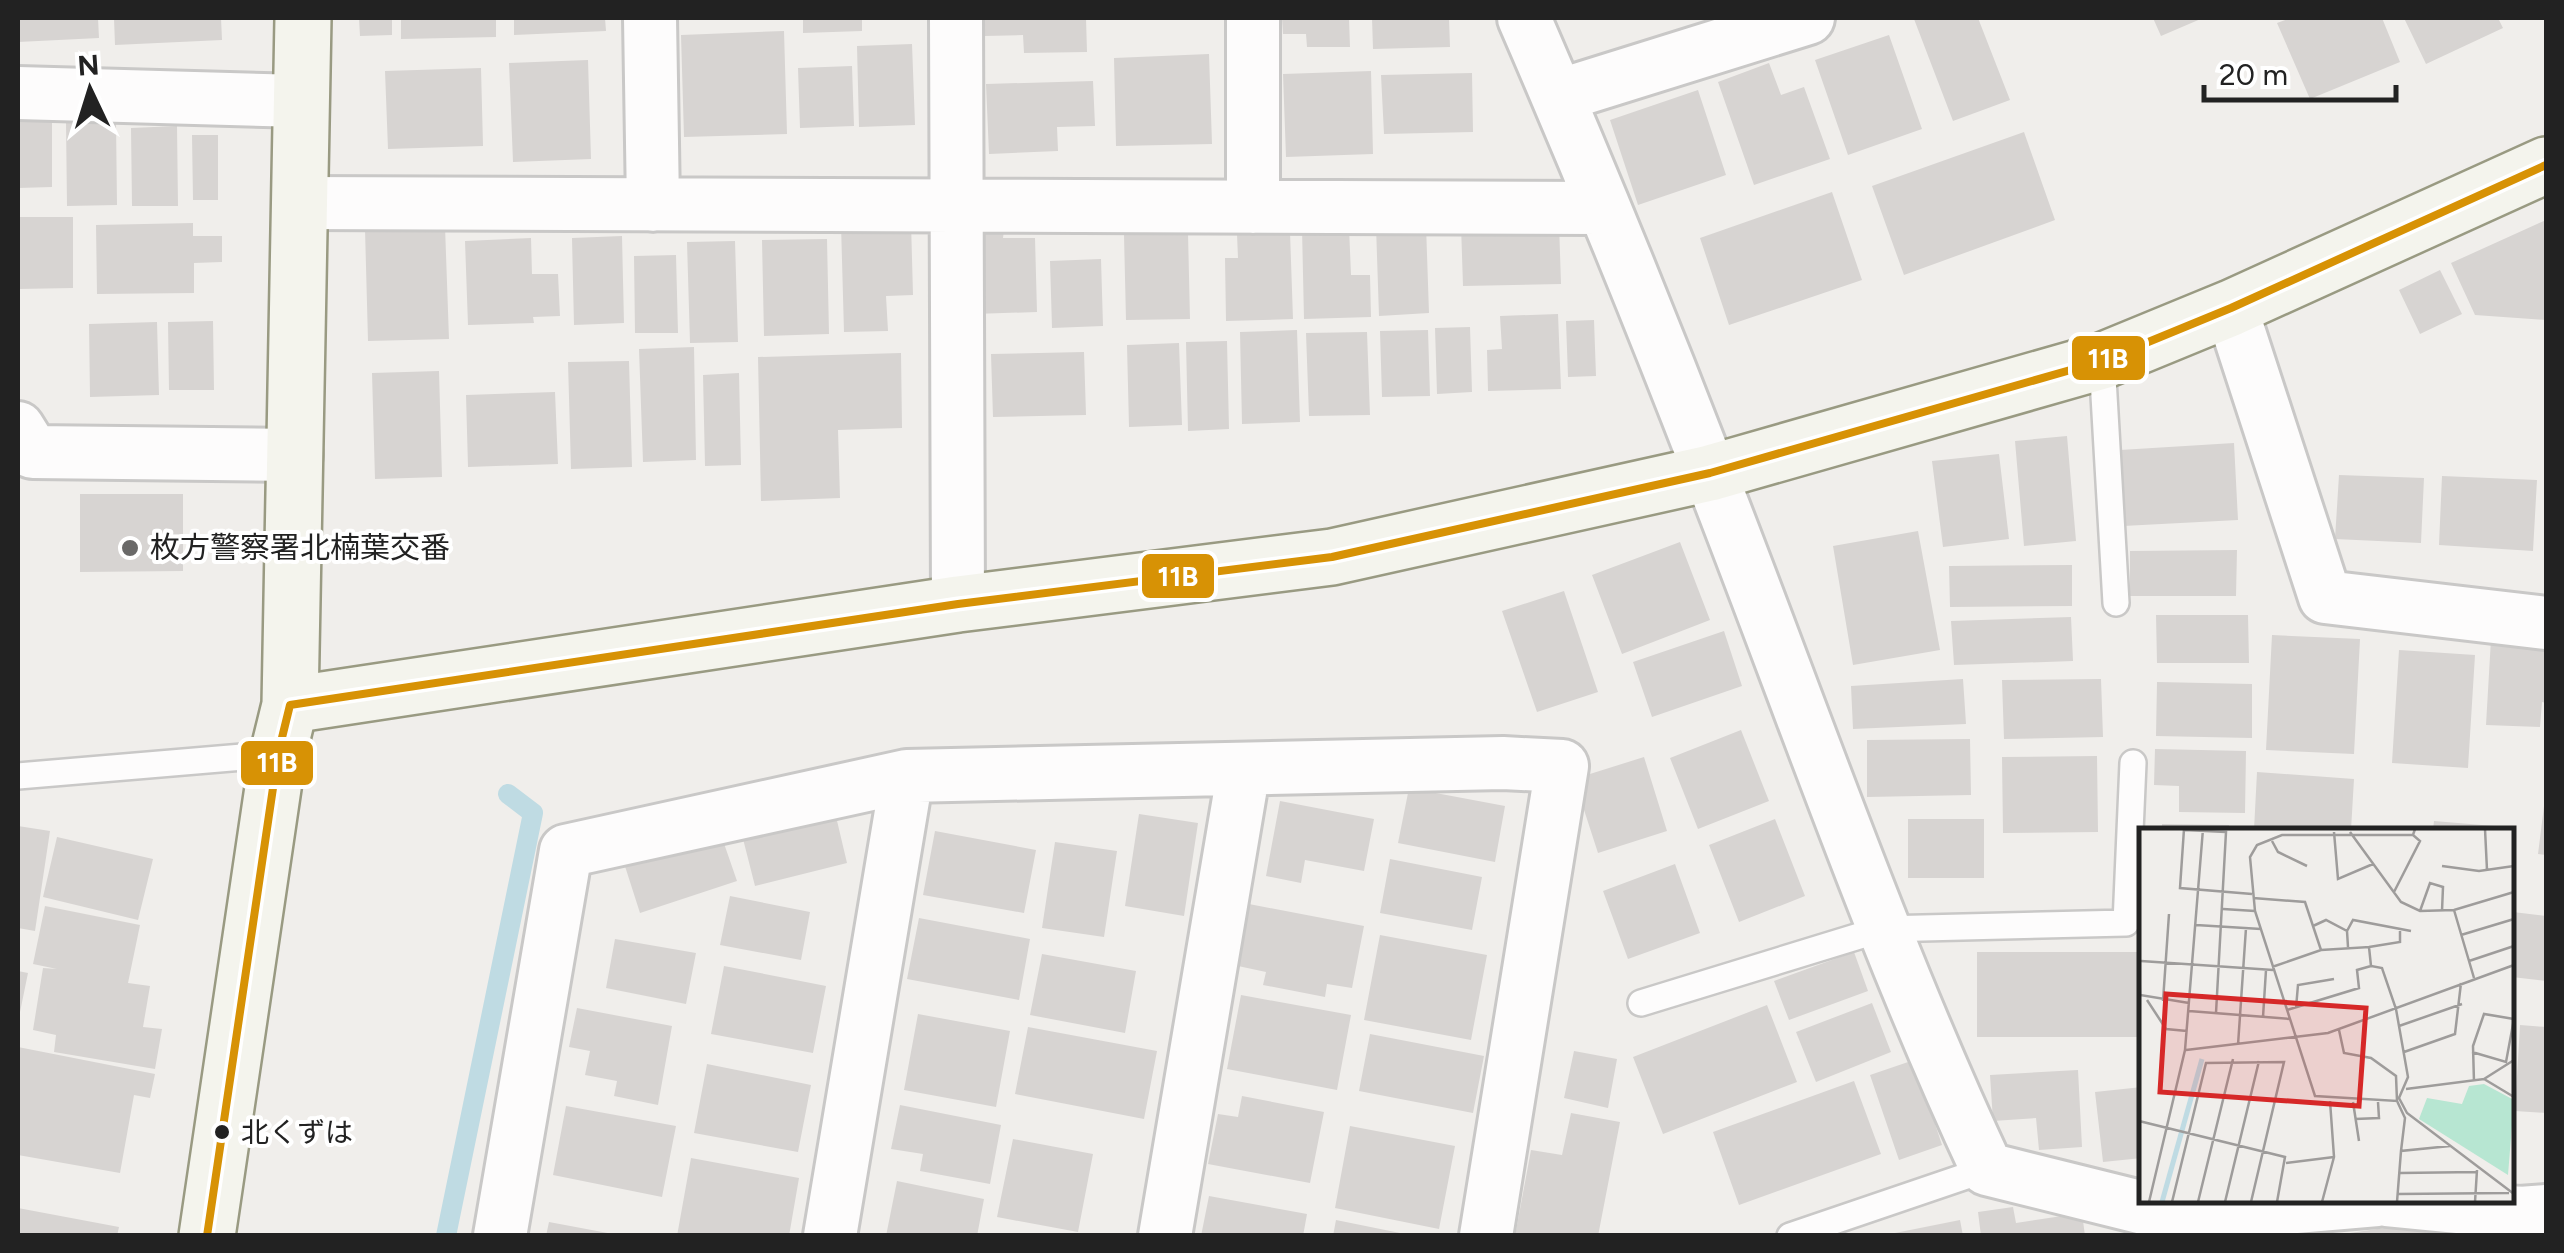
<svg xmlns="http://www.w3.org/2000/svg" width="2564" height="1253" viewBox="0 0 2564 1253" font-family="Figtree,'Noto Sans JP',sans-serif">
<style>
.lines{fill:none;stroke-linecap:round;stroke-linejoin:round}
.stream{stroke:#bfdbe3;stroke-width:20}
.building{fill:#d7d4d2}
.lane-casing{stroke:#c9c8c7;stroke-width:30}
.street-casing{stroke:#c9c8c7;stroke-width:58}
.secondary-casing{stroke:#999a82;stroke-width:60}
.lane{stroke:#fdfcfc;stroke-width:25}
.street{stroke:#fdfcfc;stroke-width:52}
.secondary{stroke:#f4f4ed;stroke-width:55}
.bus-1-casing{stroke:#fff;stroke-width:15}
.bus-1{stroke:#d79205;stroke-width:8}
.poi-dot{fill:#6a6968;stroke:#fff;stroke-width:4}
.bus-dot{fill:#222;stroke:#fff;stroke-width:4}
.labels{text-anchor:middle;stroke-width:8;stroke-linejoin:round;paint-order:stroke}
.bus-label{font-size:28px;fill:#222;stroke:#fff;text-anchor:start}
.poi-label{font-size:30px;fill:#222;stroke:#fff;text-anchor:start}
.inset-river{fill:none;stroke:#bfdbe3;stroke-width:5}
.inset-road{fill:none;stroke:#9e9c9b;stroke-width:2.5}
.view{fill:#d62828;fill-opacity:0.15;stroke:#d62828;stroke-width:5}
.inset-edge{fill:none;stroke:#222;stroke-width:5}
.line-badge{stroke:#fff;stroke-width:4}
.badge-label{font-size:28px;text-anchor:middle;font-weight:bold;fill:#fff}
</style>
<rect width="100%" height="100%" fill="#f0eeeb"/>
<g class="lines">
<path class="stream" d="M446,1236l87,-423 -25,-19"/>
</g>
<path class="building" d="M18,18h80l1,20 -81,4z
M114,18h107l1,22 -107,5z
M359,18h33v17l-32,1z
M401,18h95v19l-95,2z
M514,18h91l1,13 -92,4z
M803,18h59v13l-59,2z
M983,18h103l1,34 -63,1 -1,-18 -39,1z
M1282,18h67l1,29h-43l-1,-13h-23z
M1372,18h77l1,29 -77,2z
M1917,18h61l32,82 -57,21 -39,-102z
M2153,18h50l-42,18z
M2291,18h91l18,44 -90,37 -33,-76z
M2404,18h94l5,10 -77,36z
M784,31l3,103 -103,3 -3,-102z
M1889,35l33,94 -74,26 -33,-95z
M912,44l3,81 -56,2 -2,-81z
M1209,54l3,90 -96,2 -2,-88z
M588,60l3,99 -78,3 -4,-99z
M1769,63l12,32 23,-8 26,72 -76,26 -36,-103z
M852,66l2,60 -54,2 -2,-60z
M481,68l2,78 -95,3 -3,-78z
M1371,71l2,83 -87,3 -3,-83z
M1472,73l1,59 -89,2 -3,-59z
M1093,81l2,45 -38,1 1,24 -69,3 -3,-70z
M1698,90l28,85 -88,30 -28,-85z
M18,119h34v68l-34,1z
M66,122h50l1,83 -50,1z
M177,126l1,80h-46l-1,-78z
M2024,132l31,88 -151,55 -32,-89z
M192,135h26v65h-25z
M1832,192l30,88 -133,45 -29,-87z
M18,217h55v71l-55,1z
M2546,220v100l-71,-5 -24,-52z
M911,222l2,73 -27,1 2,35 -44,1 -3,-108z
M193,223v13h29v26l-28,1v30l-97,1 -1,-69z
M1559,223l2,61 -98,2 -2,-61z
M1426,225l3,88 -50,3 -3,-90z
M445,226l4,113 -81,2 -3,-112z
M1349,227l2,48h19l1,42 -67,2 -2,-91z
M1004,230l-1,8h32l2,74 -63,2 -2,-83z
M1290,232l3,87 -67,2 -1,-63h13l-1,-24z
M1188,233l2,86 -64,1 -2,-85z
M622,236l2,87 -50,2 -2,-87z
M531,238l1,36h26l2,42 -27,1 1,6 -66,2 -3,-84z
M827,239l2,95 -65,2 -2,-96z
M735,241l3,101 -48,1 -3,-101z
M676,255l2,78h-43l-1,-77z
M1101,259l2,67 -51,2 -2,-67z
M2440,270l22,44 -42,20 -21,-44z
M1558,314l3,75 -73,2 -1,-41 15,-1 -2,-33z
M1594,320l2,56 -28,1 -2,-56z
M213,321l1,69h-45l-1,-68z
M157,322l2,73 -69,2 -1,-73z
M1470,327l2,65 -35,2 -2,-66z
M1297,330l3,92 -58,2 -2,-92z
M1428,330l2,66 -48,1 -2,-66z
M1367,332l3,83 -61,1 -3,-83z
M1227,341l2,88 -41,2 -2,-89z
M1179,343l3,82 -53,2 -2,-82z
M694,347l2,113 -53,2 -4,-113z
M1084,352l2,63 -93,2 -2,-63z
M901,353l1,75 -64,2 2,68 -79,3 -3,-144z
M629,361l3,106 -61,2 -3,-107z
M439,371l3,106 -67,2 -3,-106z
M739,373l2,92 -36,1 -2,-91z
M555,392l3,72 -90,3 -2,-72z
M2067,436l9,105 -52,5 -9,-105z
M2234,443l4,77 -115,6 -3,-76z
M1999,454l10,85 -66,8 -11,-86z
M2339,475l85,3 -3,65 -86,-4z
M2442,476l95,4 -4,71 -94,-6z
M80,494h103v77l-103,1z
M1918,531l22,119 -87,15 -20,-119z
M1680,542l30,78 -88,34 -30,-79z
M2237,550l-1,46h-106v-45z
M2072,565v41l-122,1 -1,-41z
M1564,591l34,101 -61,20 -35,-101z
M2156,615h92l1,48h-92z
M2071,617l2,44 -119,4 -3,-44z
M1724,631l18,55 -90,31 -19,-55z
M2272,635l88,4 -6,115 -88,-4z
M2491,639l55,2v62l-4,-1 -2,25 -54,-2z
M2399,650l76,5 -7,113 -76,-5z
M1963,679l3,45 -113,5 -2,-43z
M2101,679l2,58 -99,2 -2,-59z
M2157,682l95,2v54l-96,-2z
M1741,730l28,71 -71,28 -28,-71z
M1970,739l1,56 -104,2v-57z
M2155,749l91,2 -1,62 -66,-1v-26l-25,-1z
M2097,756l1,76 -95,1 -1,-76z
M1644,757l23,74 -69,22 -24,-74z
M2257,772l97,7 -3,51h-97z
M1409,788l96,18 -10,56 -97,-19z
M1280,801l94,18 -10,52 -59,-11 -4,23 -35,-7z
M2544,806h2v49l-8,-1z
M834,808l13,55 -92,23 -14,-55z
M1139,814l59,9 -14,93 -59,-10z
M1775,819l30,77 -66,26 -30,-77z
M1908,819h76v59h-76z
M2434,821l72,6 -1,3h-72z
M2162,824l67,1v5h-67z
M18,826l32,5 -15,100 -17,-3z
M719,829l18,52 -97,32 -17,-53z
M935,831l101,19 -12,63 -101,-18z
M57,837l96,22 -15,61 -95,-23z
M1055,842l62,9 -13,86 -62,-9z
M1390,859l92,18 -10,53 -92,-17z
M1675,864l25,69 -72,26 -25,-68z
M730,896l80,16 -9,48 -81,-15z
M1249,904l115,22 -12,62 -25,-4 -2,13 -62,-12 3,-13 -28,-6z
M45,906l95,19 -12,58 22,3 -7,41 19,2 -7,40 -101,-17 2,-17 -23,-5 10,-62 14,1 -24,-5z
M2513,912l33,4v65l-34,-4z
M919,918l111,21 -11,61 -112,-21z
M1380,935l107,20 -16,85 -107,-20z
M615,939l81,14 -10,51 -80,-16z
M1854,952l14,39 -79,29 -15,-39z
M1977,952h165v85h-165z
M1042,954l94,17 -11,62 -95,-18z
M724,966l102,20 -13,67 -102,-19z
M18,971l10,2 -9,44h-1z
M1241,995l110,20 -14,75 -110,-21z
M1872,1003l19,49 -75,30 -20,-50z
M1767,1005l30,77 -134,52 -30,-77z
M577,1008l95,18 -14,79 -44,-9 3,-15 -32,-6 5,-24 -21,-4z
M918,1014l92,17 -14,76 -92,-17z
M2520,1025l26,2v86l-31,-2z
M1028,1027l129,24 -13,68 -129,-25z
M1370,1034l114,22 -11,57 -114,-22z
M18,1047l137,27 -5,24 -16,-3 -14,78 -102,-18z
M1574,1051l43,8 -9,49 -44,-10z
M1914,1060l28,85 -43,15 -29,-85z
M707,1064l104,21 -13,67 -104,-19z
M2078,1070l4,77 -43,3 -3,-32 -43,3 -3,-46z
M1854,1081l27,73 -142,51 -26,-73z
M2142,1087v71l-39,4 -8,-70z
M1242,1096l82,16 -14,71 -102,-19 10,-50 20,3z
M900,1105l101,20 -11,59 -70,-13 3,-17 -32,-5z
M566,1106l110,20 -14,71 -109,-22z
M1571,1113l49,9 -22,114h-83l16,-86 31,5z
M1350,1126l105,20 -16,83 -104,-21z
M1013,1139l80,15 -15,78 -81,-15z
M691,1158l108,20 -10,58h-112z
M897,1181l87,18 -7,37h-91z
M1209,1196l98,18 -4,22h-102z
M2013,1207l3,16 66,-10 3,23h-104l-3,-24z
M18,1208l101,19 -2,9h-99z
M1336,1220l69,14v2h-72z
M1960,1220l3,16h-73v-2z
M549,1222l64,12v2h-67z
M2425,1222l2,14h-77v-3z"/>
<g class="lines">
<g class="lane-casing">
<path id="lane" d="M2102,361l14,242
M18,776l260,-22
M1641,1003l241,-74 244,-6 7,-160
M1790,1236l197,-67"/>
</g>
<g class="street-casing">
<path id="street" d="M650,18l3,187
M956,18l2,586
M1253,18v189
M1524,18c65,150 127,302 186,455 91,233 171,469 277,696l193,48 197,-17
M18,93l284,8
M1558,96l250,-78
M300,203l1303,5
M2231,308l94,289 221,26
M18,428l15,24 263,3
M2387,1200l133,13 26,-2
M500,1236l66,-385 341,-75 596,-13 59,3 -76,470
M830,1236l77,-460
M1165,1236l79,-467"/>
</g>
<g class="secondary-casing">
<path id="secondary" d="M290,705l668,-101 374,-47 378,-84 392,-112 129,-53 315,-143
M207,1236l71,-482 12,-49 13,-687"/>
</g>
<use href="#lane" class="lane"/>
<use href="#street" class="street"/>
<use href="#secondary" class="secondary"/>
<g class="bus-1-casing">
<path id="bus-1" d="M207,1236l71,-482 12,-49 668,-101 374,-47 378,-84 392,-112 129,-53 315,-143"/>
</g>
<use href="#bus-1" class="bus-1"/>
</g>
<circle class="poi-dot" cx="130" cy="548" r="10"/>
<circle class="bus-dot" cx="222" cy="1132" r="9"/>
<g class="labels">
<g class="bus-label">
<text x="241" y="1142">北くずは</text>
</g>
<g class="poi-label">
<text x="150" y="558">枚方警察署北楠葉交番</text>
</g>
</g>
<g transform="translate(2139 828)">
<rect width="375" height="375" fill="#f0eeeb"/>
<path d="M345,256l30,16 -6,75 -89,-56 8,-21 35,6 7,-18z" fill="#b7e6d2"/>
<path class="inset-river" d="M23,374l40,-143"/>
<path class="inset-road" d="M45,1l-4,59 72,6M346,1l2,41M45,2l42,2 -10,181M195,4l4,47 35,-15M211,4l51,70 19,9 34,-1 60,-18M133,13l6,11 29,14M303,38l37,5 35,-5M255,64l26,-51 -7,-6M114,70l52,4 16,48M84,81l32,2M315,82l20,68M281,83l10,-28 13,4 -1,24M57,97l65,4M174,98l13,-6 21,11 1,16M208,103l6,-11 58,11M322,107l53,-16M230,119l31,-5v-11M0,123l1,44 49,8M2,133l132,9M330,133l45,-15M133,139l49,-17 48,-3 2,19 11,2 14,41 12,68 -9,21 8,15 107,81M8,172l19,29 21,2M24,173l6,-87M157,180l2,-23 36,-6M148,182l72,-22 -2,-18 14,-4M50,183l101,8M124,189l3,-47M260,198l63,-22M200,202l5,23 27,5 25,18 1,25 -82,-5 -60,-185 -5,-54 7,-12 25,-10h131l2,-6M99,217l8,-117M47,222l142,-17 186,-68M265,224l51,-18 6,-51M333,224l34,10 8,-43M345,251l30,-19M335,254l-1,-36 11,-32 30,5M267,261l78,-10 30,18M258,273l8,17 -4,33M214,274l6,39M216,291l24,-1 -1,-16M0,293l146,36 -8,45M147,335l48,-6M261,345l77,-1M258,366l112,-1M10,374l36,-152 18,-221M33,374l34,-139 78,-1 -33,140M59,374l35,-143M86,374l34,-141M183,374l12,-45 -4,-56M258,374l4,-51 49,-5M336,374l2,-32"/>
<path class="view" d="M27,166l200,14 -7,98 -199,-14z"/>
<rect width="375" height="375" class="inset-edge"/>
</g>
<g class="line-badge">
<rect x="2070" y="334" width="77" height="48" rx="10" fill="#d79205"/>
<rect x="1140" y="552" width="76" height="48" rx="10" fill="#d79205"/>
<rect x="239" y="739" width="76" height="48" rx="10" fill="#d79205"/>
</g>
<g class="badge-label">
<text x="2108" y="368">11B</text>
<text x="1178" y="586">11B</text>
<text x="277" y="772">11B</text>
</g>
<rect width="2564" height="1253" fill="none" stroke="#222222" stroke-width="40"/>
<g transform="translate(90 90) rotate(356)" stroke="#ffffff" stroke-width="8" paint-order="stroke">
<path d="M0-8L18 38L0 25L-18 38Z" fill="#222222"/>
<text y="-15" font-size="28" font-weight="bold" text-anchor="middle" fill="#222222">N</text>
</g>
<path d="M2204 85v15h192v-15" fill="none" stroke="#222222" stroke-width="5"/>
<text x="2219" y="85" font-size="30" fill="#222222" stroke="#ffffff" stroke-width="8" paint-order="stroke">20 m</text>
</svg>
